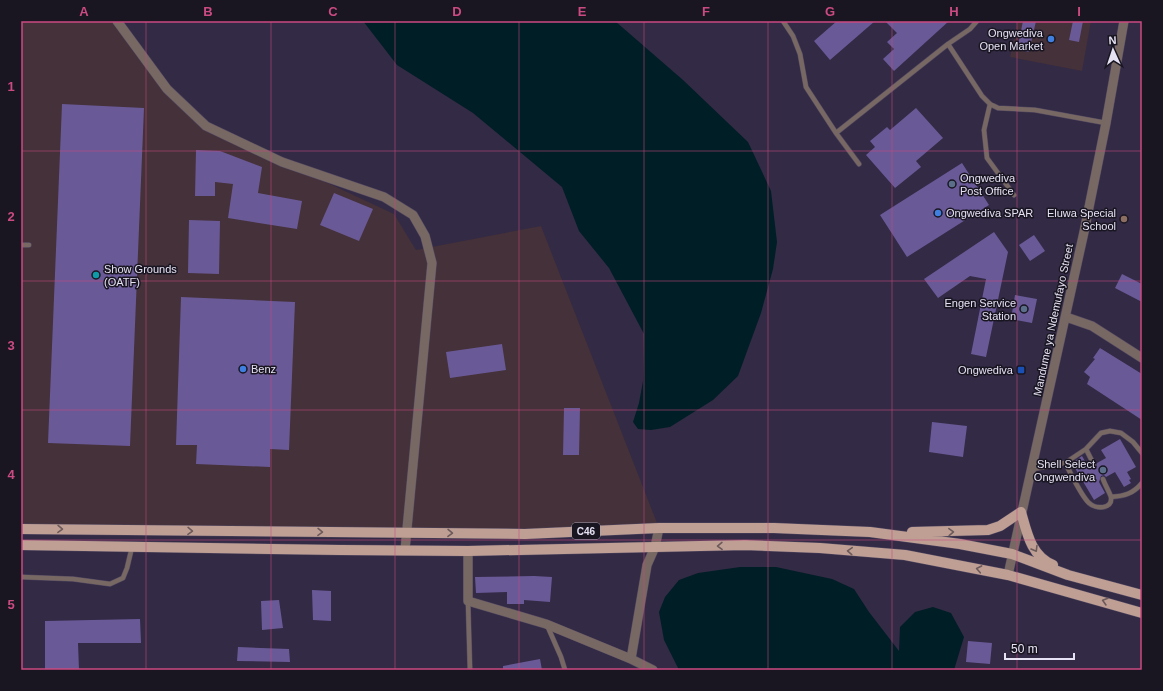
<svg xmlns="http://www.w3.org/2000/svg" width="1163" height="691" viewBox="0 0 1163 691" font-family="Helvetica,sans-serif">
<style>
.commercial{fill:#443139}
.water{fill:#001e26}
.building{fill:#6a5997}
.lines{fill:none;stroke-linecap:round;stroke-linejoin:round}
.lane-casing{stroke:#504761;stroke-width:5.5}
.street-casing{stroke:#504761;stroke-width:10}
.primary-casing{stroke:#504761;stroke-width:11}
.lane{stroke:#786863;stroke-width:4.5}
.street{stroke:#786863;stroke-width:9}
.primary{stroke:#bf9f94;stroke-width:10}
.oneway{stroke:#6c5a5b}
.grid{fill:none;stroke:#cb4a81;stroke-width:1;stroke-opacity:0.55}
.shop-dot{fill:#3f7fe0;stroke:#191622;stroke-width:1.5}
.service-dot{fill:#5c6f8a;stroke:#191622;stroke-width:1.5}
.education-dot{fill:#8d6e63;stroke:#191622;stroke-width:1.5}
.culture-dot{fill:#0f9aa8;stroke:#191622;stroke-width:1.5}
.transit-dot{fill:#1a4fb4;stroke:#191622;stroke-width:1.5}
.labels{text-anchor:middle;stroke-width:3;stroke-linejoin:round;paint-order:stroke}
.shield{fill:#191622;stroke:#a8a4b4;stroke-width:1}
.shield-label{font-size:10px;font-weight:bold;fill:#e6e1f3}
.poi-label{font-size:11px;fill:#e6e1f3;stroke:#191622;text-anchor:end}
.street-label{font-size:11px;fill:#e6e1f3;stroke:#191622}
.neatline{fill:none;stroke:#cb4a81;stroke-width:1.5}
.grid-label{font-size:13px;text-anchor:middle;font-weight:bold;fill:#cb4a81}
</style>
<rect width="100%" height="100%" fill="#332a45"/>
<path class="commercial" d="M21,21h92l93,105 188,88 22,36 125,-24 118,302 -134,6 -504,-4z
M1018,21h73l-9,50 -72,-14z"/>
<path class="water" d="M363,21h252l68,59 65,62 23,49 6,51 -4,27 -12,44 -23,63 -25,24 -43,27 -19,3 -13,-1 -5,-7 6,-19 4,-22 1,-47 -35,-66 -30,-37 -17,-44 -89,-74 -76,-48z
M740,567h36l56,12 22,10 15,23 30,39 1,-24 15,-15 18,-5 18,6 13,24 -10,33h-275l-15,-30 -5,-28 6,-15 14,-17 19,-7z"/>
<path class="building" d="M837,21h38l-45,39 -16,-19z
M885,21h64l-55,50 -11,-12 11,-10 -7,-7 10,-9z
M1023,21h13l-7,31 -12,-2z
M1073,21h10l-4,21 -10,-2z
M62,104l82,4 -14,338 -82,-3z
M916,108l27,30 -27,23 5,6 -26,21 -29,-33 9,-8 -5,-6 17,-14 3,3z
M196,150l24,1 42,16 -4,26 44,8 -5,28 -69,-11 5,-34 -18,-2v14h-20z
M962,163l27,42 -82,52 -27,-42z
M334,193l39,16 -14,32 -39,-16z
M189,220l31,1 -1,53 -31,-1z
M994,232l14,20 -22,105 -15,-3 15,-75 -16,-3 -32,22 -14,-19z
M1034,235l11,16 -15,10 -11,-16z
M1122,274l20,10v18l-27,-14z
M1015,295l22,4 -5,24 -21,-4z
M181,297l114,5 -6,148 -19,-1v18l-74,-3 1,-19h-21z
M502,344l4,26 -56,8 -4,-26z
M1100,348l42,26v46l-55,-36 3,-7 -6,-5 11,-13 -2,-1z
M564,408h16l-1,47h-16z
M932,422l35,4 -4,31 -34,-5z
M1120,439l16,28 -9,5 4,7 -2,1 2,3 -7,4 -9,-15 -9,5 -2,-2 -3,1 -2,6 6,11 -11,7 -22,-37 10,-7 7,12 2,-1 4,1 2,-1v-4l9,-5 -5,-8z
M534,576l18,1 -2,25 -26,-2v4h-17v-12l-31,1 -1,-16z
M312,590l19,1v30l-18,-1z
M279,600l4,28 -21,2 -1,-29z
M140,619l1,24h-63l1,27h-34v-49z
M968,641l24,2 -2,21 -24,-2z
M238,647l51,2 1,13 -53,-1z
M540,659l2,11h-39v-4z"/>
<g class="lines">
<g class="lane-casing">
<path id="lane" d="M783,21l10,15 7,18 6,33 30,46 23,31
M948,44l34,52 8,8 8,4 37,2 71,13
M990,104l-6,26 3,28 27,37
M836,133l112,-89 22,-15 7,-8
M21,245h8
M1086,449l8,16
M1065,463c6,10 16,33 24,40 6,6 24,7 22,-6 -2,-6 -6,-12 -8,-18
M1033,469l32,-6 21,-14 15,-16 9,-2 11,2 12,9 9,11
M1111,497c13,-1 22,-3 31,-14
M21,577l52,2 37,5 13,-6 4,-10 5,-21
M468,601l2,69
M547,625l14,32 4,13"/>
</g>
<g class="street-casing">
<path id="street" d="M117,21l50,68 39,37 76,36 102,35 29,18 12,21 7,27 -27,287
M1066,317l26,9 50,32
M468,551v50l78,23 85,35
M1008,575l76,-343 22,-109 18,-102
M653,670l-22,-11 16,-94 8,-18 4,-19"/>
</g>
<g class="primary-casing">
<path id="primary" d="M21,529l504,5 134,-6h115l96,4 90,12 52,10 56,21 74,20
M912,532l76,-2 12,-4 21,-14c6,21 10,44 32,53
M21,545l319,5 128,1 277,-6 75,3 85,7 103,20 134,38"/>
</g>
<use href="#lane" class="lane"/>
<use href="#street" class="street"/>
<use href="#primary" class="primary"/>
</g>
<defs><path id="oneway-chevron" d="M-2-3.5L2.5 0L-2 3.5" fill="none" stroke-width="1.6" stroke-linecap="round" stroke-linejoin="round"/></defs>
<g class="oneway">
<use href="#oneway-chevron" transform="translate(60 529) rotate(1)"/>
<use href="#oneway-chevron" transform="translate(190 531) rotate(1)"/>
<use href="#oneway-chevron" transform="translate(320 532) rotate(1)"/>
<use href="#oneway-chevron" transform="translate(951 532) rotate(-2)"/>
<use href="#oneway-chevron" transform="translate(450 533) rotate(1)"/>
<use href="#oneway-chevron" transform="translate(720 546) rotate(179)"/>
<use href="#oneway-chevron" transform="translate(1035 549) rotate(59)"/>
<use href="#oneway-chevron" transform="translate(850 551) rotate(-176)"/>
<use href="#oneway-chevron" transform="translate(979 569) rotate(-169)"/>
<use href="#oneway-chevron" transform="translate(1105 601) rotate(-164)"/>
</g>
<path class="grid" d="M146,21v649M271,21v649M395,21v649M519,21v649M644,21v649M768,21v649M892,21v649M1017,21v649M21,151h1121M21,281h1121M21,410h1121M21,540h1121"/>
<g class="shop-dot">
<circle cx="1051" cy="39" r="4"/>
<circle cx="938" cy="213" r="4"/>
<circle cx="243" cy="369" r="4"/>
</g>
<g class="service-dot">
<circle cx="952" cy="184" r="4"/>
<circle cx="1024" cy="309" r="4"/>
<circle cx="1103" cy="470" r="4"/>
</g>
<circle class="education-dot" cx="1124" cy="219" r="4"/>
<circle class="culture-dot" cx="96" cy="275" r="4"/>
<rect class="transit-dot" x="1017" y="366" width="8" height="8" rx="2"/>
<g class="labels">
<rect class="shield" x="572" y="523" width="28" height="16" rx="3"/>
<g class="shield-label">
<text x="586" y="535">C46</text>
</g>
<g class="poi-label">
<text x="1043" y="37">Ongwediva<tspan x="1043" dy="13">Open Market</tspan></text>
<text x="960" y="182" text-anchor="start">Ongwediva<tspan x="960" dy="13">Post Office</tspan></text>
<text x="946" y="217" text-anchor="start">Ongwediva SPAR</text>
<text x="1116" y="217">Eluwa Special<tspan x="1116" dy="13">School</tspan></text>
<text x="104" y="273" text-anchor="start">Show Grounds<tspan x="104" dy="13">(OATF)</tspan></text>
<text x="1016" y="307">Engen Service<tspan x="1016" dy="13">Station</tspan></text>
<text x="251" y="373" text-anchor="start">Benz</text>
<text x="1013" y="374">Ongwediva</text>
<text x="1095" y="468">Shell Select<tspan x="1095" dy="13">Ongwendiva</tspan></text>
</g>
<g class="street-label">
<text transform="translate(1053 320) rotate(-78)" y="4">Mandume ya Ndemufayo Street</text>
</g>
</g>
<rect width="1163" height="691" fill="none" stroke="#191622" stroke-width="44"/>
<g transform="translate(1113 50) rotate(357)" stroke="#191622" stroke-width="3" paint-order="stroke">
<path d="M0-3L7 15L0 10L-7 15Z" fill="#e6e1f3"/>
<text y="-6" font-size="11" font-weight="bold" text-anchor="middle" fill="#e6e1f3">N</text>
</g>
<path d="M1005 653v6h69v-6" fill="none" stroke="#e6e1f3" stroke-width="2"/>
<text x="1011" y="653" font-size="12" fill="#e6e1f3" stroke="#191622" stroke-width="3" paint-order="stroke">50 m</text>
<rect x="22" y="22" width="1119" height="647" class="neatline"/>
<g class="grid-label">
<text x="84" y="16">A</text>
<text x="208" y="16">B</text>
<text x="333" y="16">C</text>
<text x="457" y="16">D</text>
<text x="582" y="16">E</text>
<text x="706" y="16">F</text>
<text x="830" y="16">G</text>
<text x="954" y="16">H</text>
<text x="1079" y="16">I</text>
<text x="11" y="91">1</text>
<text x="11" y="221">2</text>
<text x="11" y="350">3</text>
<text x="11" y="479">4</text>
<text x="11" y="609">5</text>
</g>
</svg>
